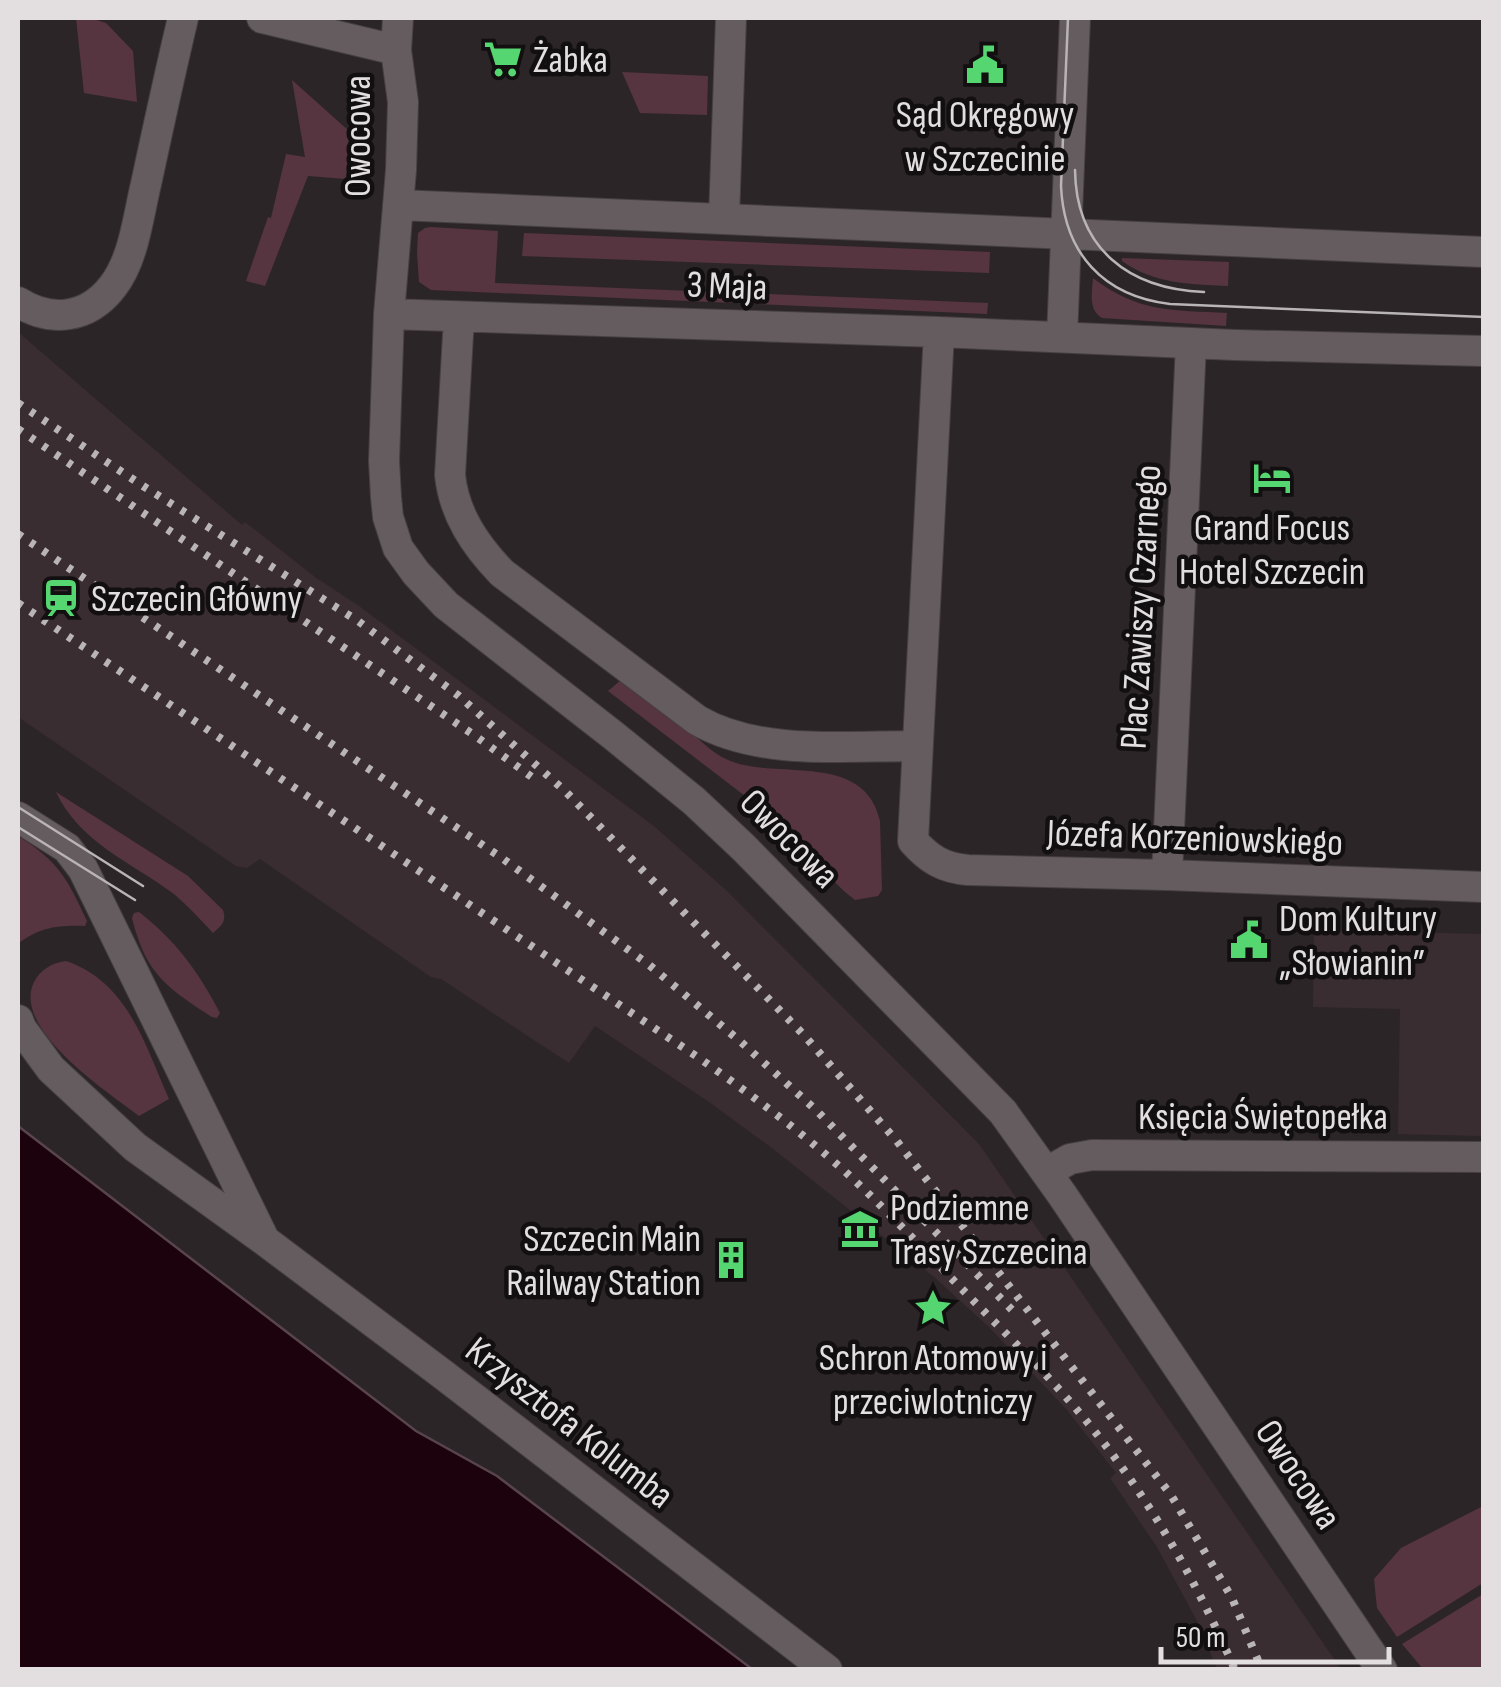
<svg xmlns="http://www.w3.org/2000/svg" width="1501" height="1687" viewBox="0 0 1501 1687" font-family="'Sofia Sans Condensed',sans-serif">
<style>
.built{fill:#3a2d31}
.green{fill:#563540}
.water{fill:#1c020c;stroke:#58444c;stroke-width:2.5}
.lines{fill:none;stroke-linecap:round;stroke-linejoin:round}
.minor-casing{stroke:#464042;stroke-width:32}
.minor{stroke:#655c5f;stroke-width:30}
.tram{stroke:#b9b4b6;stroke-width:2.5}
.rail{stroke:#b9b4b6;stroke-width:8;stroke-dasharray:5 10;stroke-linecap:butt}
.labels{text-anchor:middle;stroke-width:9;stroke-linejoin:round;paint-order:stroke}
.poi-label{font-size:38px;fill:#e3dee0;stroke:#120f10;text-anchor:start}
.street-label{font-size:38px;fill:#e3dee0;stroke:#120f10}
</style>
<rect width="100%" height="100%" fill="#2c2527"/>
<path class="built" d="M18,332l224,193 3,-3 70,55 44,29 296,221 72,64 252,253 362,525h-124l-20,-48 -40,-74 -47,-69 6,-5 -49,-63 -78,-83 -55,-50 -162,-129 -63,-46 -114,-76 -26,37 -128,-84 -10,-2 -171,-118 -13,9 -11,-2 -218,-149z
M1314,930l169,4v202l-85,-2 2,-125 -87,-2z"/>
<path class="green" d="M76,18h14l16,5 27,28 4,51 -53,-9z
M622,72l86,4 -1,39 -67,-2z
M292,80l57,51 -3,48 -38,-3 -43,110 -19,-5 22,-64 3,1 15,-64 19,3z
M431,227l67,4 -3,52 493,20 -1,11 -556,-24 -12,-8 -2,-29 1,-20 7,-5z
M524,233l466,19 -1,21 -467,-17z
M1122,258l107,4 -1,24c-39,-2 -74,-2 -106,-25z
M1093,278c46,35 79,32 134,35l-1,13 -124,-8c-14,-9 -10,-25 -9,-40z
M621,680c24,19 49,37 74,56 9,8 20,18 31,23 46,23 138,-10 154,62l2,69 -4,6 -23,4 -10,-8 -100,-96 -137,-105z
M56,792l132,84 35,34c4,12 -2,16 -10,23 -13,-14 -25,-27 -39,-39 -43,-32 -94,-51 -118,-102z
M18,836c41,26 49,42 69,85l-2,5c-26,-1 -46,1 -67,18z
M139,912c38,30 59,59 81,101l-3,5 -5,-1c-46,-30 -66,-43 -80,-99l2,-5z
M66,961c62,21 79,84 103,138l-30,17c-31,-24 -128,-87 -105,-134 7,-13 18,-19 32,-21z
M1483,1506v77l-86,54 -20,-29 -3,-29 27,-31z
M1483,1594v75h-60l-21,-25z"/>
<path class="water" d="M18,1126l398,305 81,45 255,193h-734z"/>
<g class="lines">
<g class="minor-casing">
<path id="minor" d="M262,18l134,32
M398,18l-2,32 7,52 -2,68 -12,144 -5,147 2,36 2,20 10,31 18,25 30,32 168,131 80,65 49,46 260,265 60,84 319,474
M398,205l1086,47
M724,218l7,-200
M18,302c33,21 70,17 95,-16 21,-27 25,-69 33,-102 12,-56 24,-111 37,-166
M389,314l550,18 296,13 249,6
M459,317l-9,158c4,39 25,70 52,98l195,147c62,36 149,26 220,26
M939,332l-26,509c16,18 30,27 55,29l199,5 317,12
M1062,337l13,-319
M18,817l49,31 16,21 180,368
M1167,875l24,-532
M18,1020l3,8 30,41 84,78 129,93 181,136 382,294
M1047,1172l23,-13 22,-4 392,2"/>
</g>
<use href="#minor" class="minor"/>
<path class="tram" d="M1068,18l-7,168c3,67 42,110 109,118l314,13
M1075,170c1,79 54,119 129,122
M18,807l125,79
M18,827l117,73"/>
<path class="rail" d="M18,403l125,83 215,135 101,75 107,96 236,241 94,107 275,355 61,103 30,72
M18,429l456,306 62,45
M18,534l481,322 149,108 93,78 76,69 200,204
M18,603l684,457c48,34 94,68 138,107 41,37 79,78 118,118 44,45 90,89 130,138 61,75 108,157 147,247"/>
</g>
<defs>
<g id="supermarket-bare" transform="scale(3)"><path d="M-6-5.5h2.5l.6 2H6L4.5 2H-2.5L-4.4-4H-6ZM-1.5 3.2a1.3 1.3 0 1 0 .1 0ZM3 3.2a1.3 1.3 0 1 0 .1 0Z" fill="#55d671" stroke="#120f10" stroke-width="2.5" paint-order="stroke"/></g>
<g id="civic-bare" transform="scale(3)"><path d="M-.6-6.5H3V-4.5H.6V-3L4-1V1h2V6H-6V1h2V-1L-.6-3ZM-1.2 2.5V6h2.4V2.5Z" fill="#55d671" stroke="#120f10" stroke-width="2.5" paint-order="stroke"/></g>
<g id="hotel-bare" transform="scale(3)"><path d="M-6-4.5h1.5V1H6V5H4.5V3h-9V5H-6ZM-4 0a1.8 1.8 0 1 1 3.6 0ZM.5 0V-2.5h3Q6-2.5 6 0Z" fill="#55d671" stroke="#120f10" stroke-width="2.5" paint-order="stroke"/></g>
<g id="station-bare" transform="scale(3)"><path d="M-3-6H3Q5-6 5-4V2Q5 4 3 4L4.5 6H3L1.5 4h-3L-3 6H-4.5L-3 4Q-5 4-5 2V-4Q-5-6-3-6ZM-3.5-4v3h7v-3ZM-3.5 1v1.5H-2V1ZM2 1v1.5H3.5V1Z" fill="#55d671" stroke="#120f10" stroke-width="2.5" paint-order="stroke"/></g>
<g id="museum-bare" transform="scale(3)"><path d="M0-6L6-3V-2H-6V-3ZM-5-1h2V3h-2ZM-1-1h2V3h-2ZM3-1h2V3H3ZM-6 4H6V6H-6Z" fill="#55d671" stroke="#120f10" stroke-width="2.5" paint-order="stroke"/></g>
<g id="building-bare" transform="scale(3)"><path d="M-4-6H4V6H1V3H-1V6H-4ZM-2.5-4.3h1.7v1.8h-1.7ZM.8-4.3h1.7v1.8H.8ZM-2.5-1h1.7V.8h-1.7ZM.8-1h1.7V.8H.8Z" fill="#55d671" stroke="#120f10" stroke-width="2.5" paint-order="stroke"/></g>
<g id="sight-bare" transform="scale(3)"><path d="M0-6L1.8-2.2L6-1.7L2.9 1.2L3.7 5.4L0 3.3L-3.7 5.4L-2.9 1.2L-6-1.7L-1.8-2.2Z" fill="#55d671" stroke="#120f10" stroke-width="2.5" paint-order="stroke"/></g>
</defs>
<g fill-rule="evenodd">
<use href="#supermarket-bare" x="503" y="59"/>
<use href="#civic-bare" x="985" y="65"/>
<use href="#hotel-bare" x="1272" y="478"/>
<use href="#station-bare" x="61" y="598"/>
<use href="#civic-bare" x="1249" y="940"/>
<use href="#museum-bare" x="860" y="1229"/>
<use href="#building-bare" x="731" y="1260"/>
<use href="#sight-bare" x="933" y="1308"/>
</g>
<g class="labels">
<g class="poi-label">
<text x="533" y="72">Żabka</text>
<text x="985" y="127" text-anchor="middle">Sąd Okręgowy<tspan x="985" dy="44">w Szczecinie</tspan></text>
<text x="1272" y="540" text-anchor="middle">Grand Focus<tspan x="1272" dy="44">Hotel Szczecin</tspan></text>
<text x="91" y="611">Szczecin Główny</text>
<text x="1279" y="931">Dom Kultury<tspan x="1279" dy="44">„Słowianin”</tspan></text>
<text x="890" y="1220">Podziemne<tspan x="890" dy="44">Trasy Szczecina</tspan></text>
<text x="701" y="1251" text-anchor="end">Szczecin Main<tspan x="701" dy="44">Railway Station</tspan></text>
<text x="933" y="1370" text-anchor="middle">Schron Atomowy i<tspan x="933" dy="44">przeciwlotniczy</tspan></text>
</g>
<g class="street-label">
<text transform="translate(357 136) rotate(-90)" y="13">Owocowa</text>
<text transform="translate(727 285) rotate(2)" y="13">3 Maja</text>
<text transform="translate(1140 607) rotate(-87)" y="13">Plac Zawiszy Czarnego</text>
<text transform="translate(1195 837) rotate(2)" y="13">Józefa Korzeniowskiego</text>
<text transform="translate(790 838) rotate(45)" y="13">Owocowa</text>
<text x="1263" y="1129">Księcia Świętopełka</text>
<text transform="translate(570 1422) rotate(38)" y="13">Krzysztofa Kolumba</text>
<text transform="translate(1299 1474) rotate(56)" y="13">Owocowa</text>
</g>
</g>
<rect width="1501" height="1687" fill="none" stroke="#e3dee0" stroke-width="40"/>
<path d="M1161 1647v15h228v-15" fill="none" stroke="#e3dee0" stroke-width="5"/>
<text x="1176" y="1647" font-size="30" fill="#e3dee0" stroke="#120f10" stroke-width="8" paint-order="stroke">50 m</text>
</svg>
